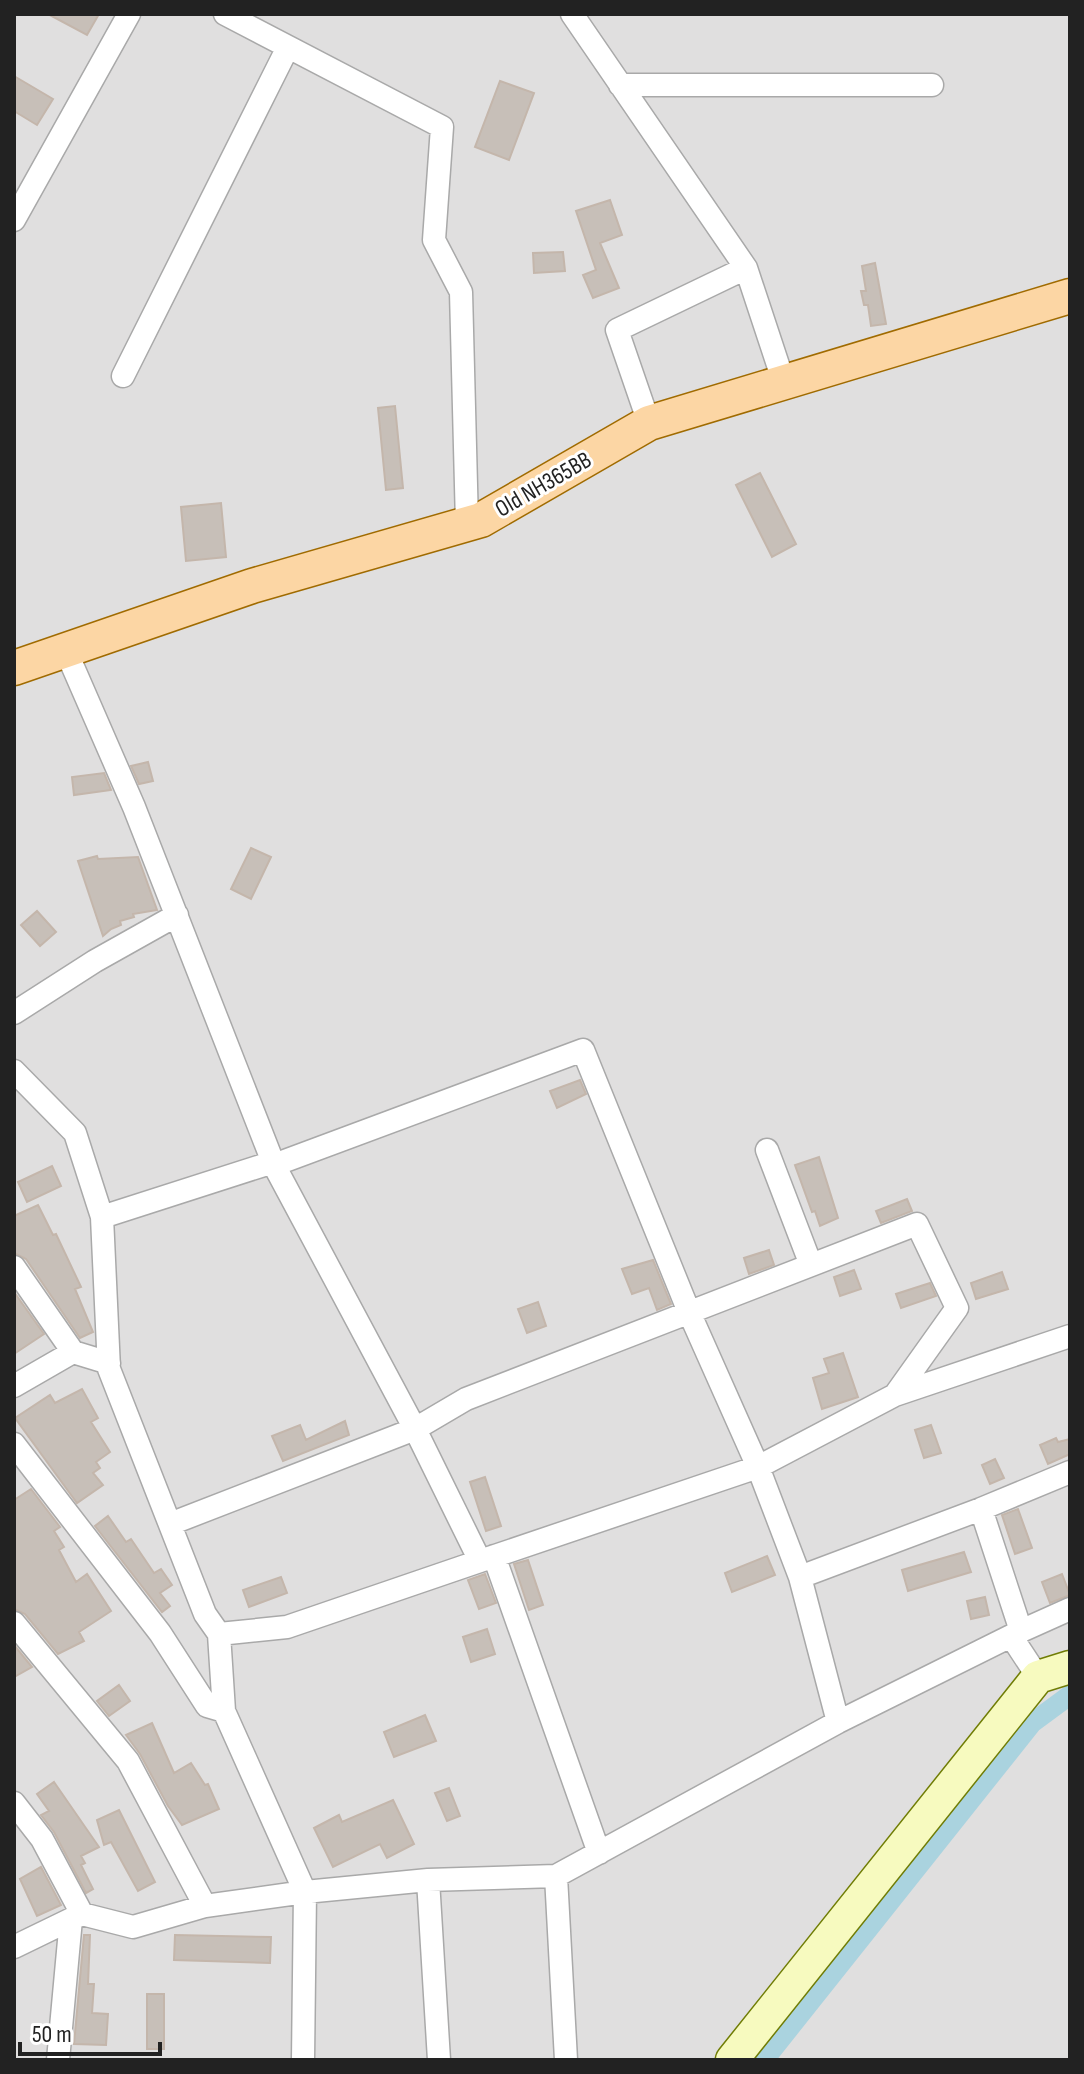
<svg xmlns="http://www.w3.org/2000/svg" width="1084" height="2074" viewBox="0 0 1084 2074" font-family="'Sofia Sans Condensed',sans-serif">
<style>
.residential{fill:#e0dfdf}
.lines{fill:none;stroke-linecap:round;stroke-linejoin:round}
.canal{stroke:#aad3df;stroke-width:20}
.building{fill:#c7bfb8;stroke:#c4b6ab;stroke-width:2}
.street-casing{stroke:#a9a9a9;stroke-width:25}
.secondary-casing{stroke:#707d05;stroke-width:35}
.primary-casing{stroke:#a06b00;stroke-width:37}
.street{stroke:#fff;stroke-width:22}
.secondary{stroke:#f7fabf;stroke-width:32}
.primary{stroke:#fcd6a4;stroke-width:34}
.labels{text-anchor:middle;stroke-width:6;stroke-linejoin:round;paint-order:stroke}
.street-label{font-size:24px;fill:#222;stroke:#fff}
</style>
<rect width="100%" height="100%" fill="#f2efe9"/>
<path class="residential" d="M14,14h1056v2046h-1056z"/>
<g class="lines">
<path class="canal" d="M764,2060l268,-337 38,-28"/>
</g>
<path class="building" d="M48,14h51l-12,21z
M14,76l39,23 -16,26 -23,-14z
M500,81l34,12 -25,67 -34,-13z
M610,200l12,35 -22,8 19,45 -26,10 -10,-23 13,-5 -20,-59z
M563,252l2,19 -31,2 -1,-20z
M875,263l11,61 -15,2 -3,-21h-4l-3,-14h5l-4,-25z
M395,406l8,82 -17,2 -8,-82z
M760,473l36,71 -24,13 -36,-72z
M221,503l5,54 -40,4 -5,-54z
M148,762l5,19 -14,3 -8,-18z
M104,773l7,17 -37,5 -2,-18z
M251,848l20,9 -20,42 -20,-10z
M97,856l1,3 40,-2 19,53 -24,4 1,3 -14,4 1,4 -10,4 -8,7 -25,-75z
M37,911l19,21 -16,14 -19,-21z
M580,1080l6,14 -29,14 -7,-17z
M819,1157l19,61 -18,8 -5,-15 -3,1 -17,-47z
M52,1166l9,20 -34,16 -9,-20z
M907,1199l5,12 -31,12 -5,-12z
M38,1205l15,30 3,-1 25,53 -6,2 18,43 -13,6 -54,-79 -12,-6v-37z
M769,1250l5,15 -25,9 -5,-16z
M653,1260l18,44 -14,6 -8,-22 -17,6 -10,-25z
M854,1270l7,19 -21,7 -6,-19z
M1002,1272l6,17 -32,10 -5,-16z
M930,1283l6,13 -35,12 -5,-14z
M14,1292l30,42 -30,20z
M538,1302l8,24 -19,7 -9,-24z
M843,1353l15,44 -36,12 -9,-31 16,-5 -5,-14z
M82,1389l16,29 -7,4 19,30 -14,10 4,6 -7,5 10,12 -26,18 -62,-85 35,-23 5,8z
M345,1421l4,14 -66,26 -11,-25 28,-11 6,15z
M931,1425l10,28 -17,5 -9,-28z
M1056,1438l2,4 12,-3v15l-22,10 -8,-19z
M995,1459l9,19 -14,6 -8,-19z
M485,1477l16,49 -15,5 -16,-49z
M31,1489l29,38 -6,4 10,16 -5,3 17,32 11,-8 24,37 -32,21 5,9 -26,13 -33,-40 -11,-5v-109z
M1018,1509l14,39 -17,6 -13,-39z
M108,1516l18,26 5,-3 23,34 7,-4 11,16 -12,8 10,13 -8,6 -67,-86z
M964,1552l7,20 -63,19 -6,-21z
M767,1556l8,19 -43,17 -7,-19z
M528,1560l15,45 -14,5 -15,-46z
M485,1574l11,29 -17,6 -11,-29z
M1062,1574l8,21 -20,8 -8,-21z
M281,1577l6,16 -38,14 -6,-17z
M985,1597l4,18 -18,4 -4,-18z
M487,1629l8,25 -24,8 -8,-25z
M14,1645l18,22 -18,10z
M119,1685l11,16 -21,15 -12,-15z
M425,1715l11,26 -42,16 -10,-25z
M152,1723l22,50 17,-10 14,22 3,-1 11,25 -37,16 -14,-19 -28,-52 -14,-19z
M54,1782l45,65 -18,9 4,7 -4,2 12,24 -7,4 -32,-61 -13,-17 8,-4 -12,-17z
M449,1788l11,28 -13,5 -12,-28z
M393,1800l21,44 -27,14 -7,-14 -47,23 -19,-39 25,-13 3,7z
M119,1810l36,72 -17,9 -27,-49 -7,3 -7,-25z
M41,1867l20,38 -24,11 -17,-37z
M84,1935h6l-2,49h6l-2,29 16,1 -2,31 -32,-1z
M175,1935l96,2 -1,26 -96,-3z
M147,1994h17v55h-17z"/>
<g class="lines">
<g class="street-casing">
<path id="street" d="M225,14l217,113 -8,113 27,52 6,232
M572,14l174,254 38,115
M620,85h312
M14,220l115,-206
M123,376l165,-329
M649,423l-32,-93 129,-62
M66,651l68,156 140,358h-10l-162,52
M14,1013l81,-52 82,-46
M14,1071l61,62 27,84 7,152 96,245 14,20 5,77 81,181 123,-12 128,-4 282,-154 183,-91 49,-22
M767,1150l44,115
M14,1267l59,85
M14,1386l59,-34 36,11
M895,1395l175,-59
M14,1444l146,189 47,73 17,5
M981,1509l89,-37
M170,1524l245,-95 51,-30 451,-175 40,84 -62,87 -137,72 -278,94
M494,1556l105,297
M800,1577l181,-68 40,122
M14,1623l114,138 77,145
M219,1634l68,-7 193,-66 -65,-132 -141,-264 309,-115 106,262 69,155 42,110 38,145
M1011,1636l27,41
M14,1803l28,36 40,75
M556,1876l10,184
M428,1880l11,180
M14,1947l68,-33 51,13 72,-21 100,-14 -2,168
M58,2060l13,-141"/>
</g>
<g class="secondary-casing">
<path id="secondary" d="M732,2060l306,-383 32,-10"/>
</g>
<g class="primary-casing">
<path id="primary" d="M14,668l238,-82 229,-66 168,-97 421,-127"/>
</g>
<use href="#street" class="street"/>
<use href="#secondary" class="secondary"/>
<use href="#primary" class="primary"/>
</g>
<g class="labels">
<g class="street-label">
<text transform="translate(543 484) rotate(-30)" y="8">Old NH365BB</text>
</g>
</g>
<rect width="1084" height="2074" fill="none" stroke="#222222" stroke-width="32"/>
<path d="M20 2042v12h140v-12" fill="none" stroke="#222222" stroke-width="4"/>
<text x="32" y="2042" font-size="24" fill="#222222" stroke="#ffffff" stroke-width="6" paint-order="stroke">50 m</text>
</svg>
